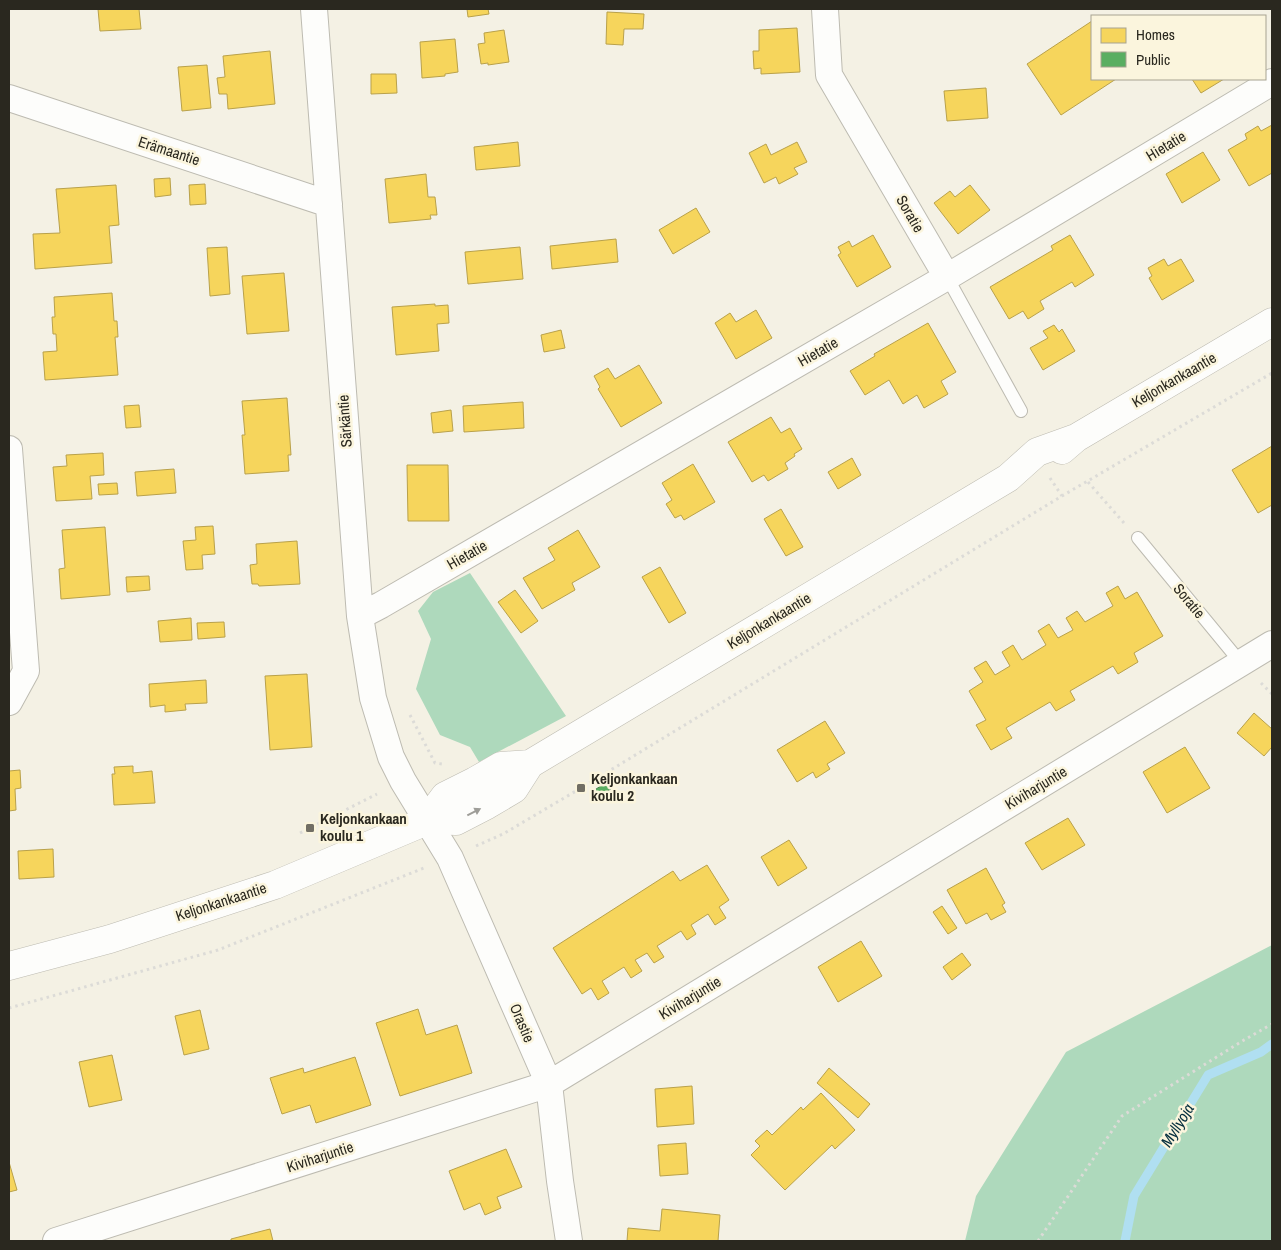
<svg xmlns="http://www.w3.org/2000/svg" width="1281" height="1250" viewBox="0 0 1281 1250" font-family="'Archivo Narrow',sans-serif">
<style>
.forest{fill:#aed9bc}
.homes{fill:#f6d55c;stroke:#b9a14a}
.public{fill:#5aae61;stroke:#4c864d}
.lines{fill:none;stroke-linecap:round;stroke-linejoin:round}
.stream{stroke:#b0dff1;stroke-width:9}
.lane-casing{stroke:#bdbbb1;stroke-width:14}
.street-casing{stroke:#bdbbb1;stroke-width:28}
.secondary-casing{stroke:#bdbbb1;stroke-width:29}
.path{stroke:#dcdbd7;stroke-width:3;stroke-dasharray:2.5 4;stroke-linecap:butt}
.lane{stroke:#fdfdfb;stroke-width:12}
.street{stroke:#fdfdfb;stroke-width:26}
.secondary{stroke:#fdfdfb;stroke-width:28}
.oneway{fill:#9e9d98}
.poi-dot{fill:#716e64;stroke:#fbf5dd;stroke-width:2}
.labels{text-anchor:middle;stroke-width:5;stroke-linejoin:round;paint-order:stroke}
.street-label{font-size:15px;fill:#2a281f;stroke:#fbf5dd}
.poi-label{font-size:15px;font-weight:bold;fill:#2a281f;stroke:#fbf5dd;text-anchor:start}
.water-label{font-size:16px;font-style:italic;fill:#042e3e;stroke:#fbf5dd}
</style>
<rect width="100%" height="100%" fill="#f4f1e4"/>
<path class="forest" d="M470,573l96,143 -87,46 -9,-15 -30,-12 -24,-46 15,-50 -13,-28 15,-19z
M1272,945v296h-307l11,-45 90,-144z"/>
<path class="homes" d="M98,9h41l2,20 -41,2z
M467,9h21l1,5 -21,3z
M607,12l37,2 -1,15h-19l-1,16 -17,-1z
M1092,21v58h24l-55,36 -34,-51z
M797,28l3,44 -39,2v-6l-7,1 -1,-18h6v-21z
M504,30l5,32 -21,3v-2l-7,1 -3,-20 7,-1 -1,-10z
M455,39l3,33 -13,2v2l-23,2 -2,-36z
M270,51l5,53 -47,5 -1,-15h-8l-2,-16 8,-1 -2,-21z
M207,65l4,43 -29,3 -4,-44z
M371,74h25l1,19 -26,1z
M1192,79h32l-23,14z
M986,88l2,30 -41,3 -3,-30z
M1272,125v48l-23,13 -21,-36 19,-11 -2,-5 13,-8 3,5z
M518,142l2,24 -44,4 -2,-23z
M797,142l10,20 -13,6 4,6 -19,10 -3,-7 -12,6 -15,-30 17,-9 5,11z
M1203,152l17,28 -38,23 -16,-29z
M426,174l2,23h7l2,18h-7l1,4 -42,4 -4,-44z
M170,178l1,17 -16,2 -1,-18z
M205,184l1,20 -16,1 -1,-20z
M116,185l3,40 -10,1 3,37 -77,6 -2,-35 27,-1 -4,-44z
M970,185l20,25 -32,24 -24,-31 16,-12 5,6z
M696,208l14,24 -37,22 -14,-24z
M873,235l18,32 -34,20 -19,-32 3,-2 -3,-6 11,-6 3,6z
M1070,235l24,40 -19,12 -3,-5 -32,19 4,8 -16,10 -5,-8 -14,8 -19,-32 63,-37 -2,-4z
M616,239l2,23 -66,7 -2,-23z
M227,247l3,47 -20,2 -3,-48z
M520,247l3,32 -55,5 -3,-32z
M1164,259l4,7 13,-7 13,22 -32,19 -13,-22 3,-2 -4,-8z
M284,273l5,58 -42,3 -5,-58z
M112,293l2,28h3l1,16h-3l3,38 -73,5 -2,-28 14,-1 -1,-17h-3l-1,-17h3l-1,-20z
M435,304v2l13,-1 1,18 -12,1 2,27 -43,4 -4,-48z
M756,310l16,28 -36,21 -21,-36 15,-10 6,9z
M928,323l28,49 -15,9 7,13 -24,14 -7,-13 -14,9 -14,-24 -24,15 -15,-24 25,-15 -1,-2z
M1054,325l5,7 3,-3 13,22 -32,19 -13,-22 18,-10 -5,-7z
M561,330l4,18 -21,4 -3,-17z
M639,365l23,38 -41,24 -23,-38 2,-2 -6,-11 14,-8 7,11z
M287,398l4,57h-3l1,16 -44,3 -3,-39h3l-3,-34z
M523,402l1,26 -60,4 -1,-26z
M139,405l2,22 -15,1 -2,-22z
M451,410l2,21 -20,2 -2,-20z
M771,417l10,16 9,-5 12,21 -8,5 1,2 -10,7 3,6 -20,12 -4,-6 -12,7 -24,-40z
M1272,446v59l-14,8 -26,-43z
M103,453l1,22 -14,1 2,23 -36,2 -3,-34 14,-1 -1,-11z
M852,458l9,17 -23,14 -10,-17z
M693,464l22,38 -31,18 -3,-5 -6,3 -9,-14 6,-4 -10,-17z
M407,465h41l1,56h-41z
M174,469l2,24 -39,3 -2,-24z
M117,483l1,11 -19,1 -1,-11z
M781,509l22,38 -17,9 -22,-37z
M213,526l2,28 -13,1 1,14 -17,1 -3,-29 13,-1 -1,-13z
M105,527l5,68 -49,4 -2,-30 6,-1 -3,-38z
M578,530l22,37 -28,16 3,7 -33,19 -19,-31 32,-18 -7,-12z
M297,541l3,43 -41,2 -1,-2h-6l-2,-19 7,-1 -1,-20z
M660,567l26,46 -17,10 -27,-46z
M149,576l1,14 -23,2 -1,-15z
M1118,586l7,13 12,-7 26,44 -29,17 4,9 -20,12 -5,-8 -43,25 5,9 -19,11 -6,-9 -44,26 6,10 -21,12 -15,-25 10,-5 -17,-29 14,-9 -9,-14 12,-7 9,14 15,-9 -8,-14 11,-7 9,15 24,-15 -8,-14 11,-7 9,14 15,-8 -7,-12 11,-7 8,11 28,-16 -7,-13z
M515,590l23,31 -17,12 -23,-31z
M191,618l1,22 -32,2 -2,-21z
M224,622l1,15 -27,2 -1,-16z
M307,674l5,73 -42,3 -5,-74z
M206,680l1,23 -22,1 1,6 -21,2v-7l-15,2 -1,-23z
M1254,713l18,16v18l-8,9 -27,-23z
M825,721l20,32 -18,11 3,5 -14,9 -3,-6 -16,10 -20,-32z
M1185,747l25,41 -43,25 -24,-41z
M133,766v7l19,-2 3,32 -41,2 -2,-31h3l-1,-7z
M20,770l1,18 -6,1 1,21 -7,1v-40z
M1068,818l17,27 -43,25 -17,-27z
M789,840l18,28 -29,18 -17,-29z
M53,849l1,28 -35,2 -1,-28z
M707,865l22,35 -10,7 7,11 -11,7 -7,-11 -17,11 5,9 -9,6 -6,-9 -24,15 7,11 -10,6 -7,-10 -12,7 7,11 -11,7 -7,-11 -22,14 7,12 -11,7 -7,-12 -9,6 -29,-46 120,-77 7,10z
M986,868l19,35 -3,2 4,7 -15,8 -4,-7 -21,11 -19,-34z
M942,906l15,22 -9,6 -15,-22z
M861,941l21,35 -44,26 -20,-35z
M962,953l9,12 -19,15 -9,-13z
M418,1009l8,26 31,-10 15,48 -72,23 -24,-73z
M200,1010l9,39 -25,6 -9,-39z
M112,1055l10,45 -33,7 -10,-45z
M355,1057l16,48 -55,18 -6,-18 -28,9 -12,-36 33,-10 1,5z
M829,1068l41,36 -12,14 -41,-35z
M692,1086l2,38 -37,3 -2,-38z
M821,1093l34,37 -20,19 -3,-4 -47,45 -34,-35 9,-9 -5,-5 12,-11 5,5 29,-28 2,3z
M686,1143l2,31 -28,2 -2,-31z
M506,1149l16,38 -25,10 4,11 -16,7 -5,-12 -16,7 -15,-39z
M9,1162l8,28 -8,2z
M662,1209l58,6 -2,26h-91l1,-13 32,3z
M270,1229l3,12h-42v-2z"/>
<path class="public" d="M607,782l4,7 -14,8 -4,-6z"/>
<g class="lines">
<path class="stream" d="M1125,1241l9,-45 74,-121 53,-23 11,-8"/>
<g class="lane-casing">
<path id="lane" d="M947,277l74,134
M1138,538l103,125"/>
</g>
<g class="street-casing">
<path id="street" d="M314,9l46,607 13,82 18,59 12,24 47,77 99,226 11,97 9,60
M825,9l4,66 118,202
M9,98l320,106
M9,449l17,222 -17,31
M360,616l21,-11 566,-328 325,-195
M56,1241l493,-157 723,-440"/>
</g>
<g class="secondary-casing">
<path id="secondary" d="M1062,450l14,-12 196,-116
M427,820l29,1 31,-16 27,-16 16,-25 478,-286 29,-26 39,-14
M9,966l101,-27 165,-54 147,-62 5,-3 18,-24 30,-15 26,-15 29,-2"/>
</g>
<path class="path" d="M1050,478l12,18
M1088,482l36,41
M1261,683l11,11
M410,715l25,48 7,1
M300,833l77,-39
M476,846l27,-12 78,-46 481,-292 210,-123
M9,1008l209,-58 206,-82
M1038,1241l84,-125 122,-76 28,-16"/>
<use href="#lane" class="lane"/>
<use href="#street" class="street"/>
<use href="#secondary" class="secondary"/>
</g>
<defs><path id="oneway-solid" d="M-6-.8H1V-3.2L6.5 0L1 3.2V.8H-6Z" transform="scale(1.25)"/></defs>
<use class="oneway" href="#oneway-solid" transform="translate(474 812) rotate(-27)"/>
<g class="poi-dot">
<rect x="576" y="783" width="10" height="10" rx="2.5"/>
<rect x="305" y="823" width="10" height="10" rx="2.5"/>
</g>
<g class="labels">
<g class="street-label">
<text transform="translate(1166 146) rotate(-31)" y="5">Hietatie</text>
<text transform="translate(169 151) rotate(18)" y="5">Erämaantie</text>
<text transform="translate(910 214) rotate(60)" y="5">Soratie</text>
<text transform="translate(818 352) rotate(-30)" y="5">Hietatie</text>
<text transform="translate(1174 380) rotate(-30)" y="5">Keljonkankaantie</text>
<text transform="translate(345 421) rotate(-94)" y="5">Särkäntie</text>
<text transform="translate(467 555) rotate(-30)" y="5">Hietatie</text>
<text transform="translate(1189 601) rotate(50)" y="5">Soratie</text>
<text transform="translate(769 621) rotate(-31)" y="5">Keljonkankaantie</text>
<text transform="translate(1036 788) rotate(-31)" y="5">Kiviharjuntie</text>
<text transform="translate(221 902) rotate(-18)" y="5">Keljonkankaantie</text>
<text transform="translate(690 998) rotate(-31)" y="5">Kiviharjuntie</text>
<text transform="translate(522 1023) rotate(67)" y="5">Orastie</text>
<text transform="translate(320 1157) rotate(-18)" y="5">Kiviharjuntie</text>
</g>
<g class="poi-label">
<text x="591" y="784">Keljonkankaan<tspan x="591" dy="17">koulu 2</tspan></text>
<text x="320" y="824">Keljonkankaan<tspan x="320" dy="17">koulu 1</tspan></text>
</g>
<g class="water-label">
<text transform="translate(1177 1125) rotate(-58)" y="6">Myllyoja</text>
</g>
</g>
<rect width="1281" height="1250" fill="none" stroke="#2a281f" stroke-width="20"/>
<rect x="1091" y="15" width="175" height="65" fill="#fbf5dd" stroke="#a7a391"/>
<rect x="1101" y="28" width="25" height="15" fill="#f6d55c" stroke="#a7a391"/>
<text x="1136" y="40" font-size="15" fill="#2a281f">Homes</text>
<rect x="1101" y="52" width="25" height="15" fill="#5aae61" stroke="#a7a391"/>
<text x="1136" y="65" font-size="15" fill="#2a281f">Public</text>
</svg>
